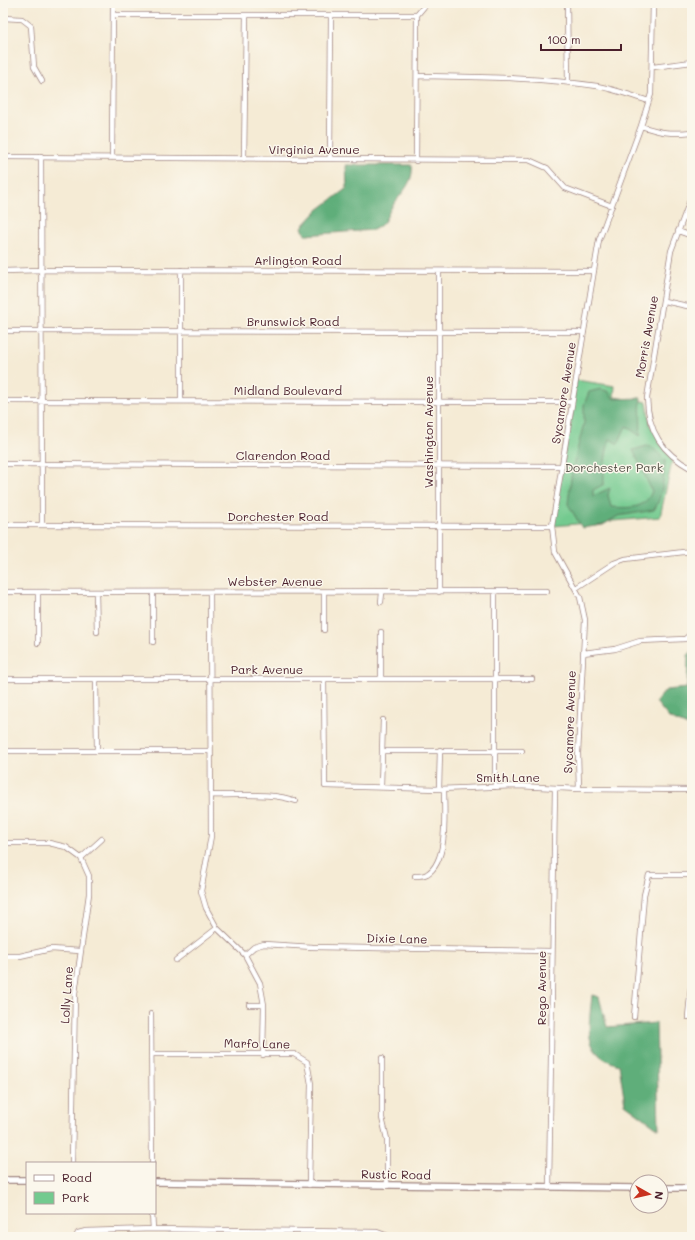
<svg xmlns="http://www.w3.org/2000/svg" width="695" height="1240" viewBox="0 0 695 1240" font-family="Mali,sans-serif">
<style>
.green{fill:#73ca8f;stroke:#5e745d}
.forest{fill:#5eae7a;stroke:#546652}
.lines{fill:none;stroke-linecap:round;stroke-linejoin:round}
.minor-casing{stroke:#a08580;stroke-width:6}
.tertiary-casing{stroke:#a08580;stroke-width:8}
.minor{stroke:#fff;stroke-width:4.5}
.tertiary{stroke:#fff;stroke-width:5.5}
.labels{text-anchor:middle;stroke-width:3;stroke-linejoin:round;paint-order:stroke}
.street-label{font-size:12px;fill:#4a1f2b;stroke:#fbf7ec}
.park-label{font-size:12px;fill:#565249;stroke:#fbf7ec}
</style>
<rect width="100%" height="100%" fill="#fbf7ec"/>
<filter id="ink" filterUnits="userSpaceOnUse"><feTurbulence type="fractalNoise" baseFrequency=".025" numOctaves="2"/><feDisplacementMap in="SourceGraphic" scale="8" xChannelSelector="R" yChannelSelector="G"/><feConvolveMatrix kernelMatrix="1 2 1 2 8 2 1 2 1" color-interpolation-filters="sRGB"/></filter>
<filter id="wash" filterUnits="userSpaceOnUse"><feTurbulence type="fractalNoise" baseFrequency=".012" numOctaves="4" result="noise"/><feDisplacementMap in="SourceGraphic" scale="16" xChannelSelector="R" yChannelSelector="G"/><feGaussianBlur stdDeviation="0.9" result="paint"/><feColorMatrix in="noise" values="0 0 0 0 0 0 0 0 0 0 0 0 0 0 0 0 0 1.4 0 .05"/><feComposite in="paint" operator="in"/></filter>
<g filter="url(#wash)">
<rect width="100%" height="100%" fill="#f5ebd5"/>
<path class="green" d="M576,380l39,6 -1,11 33,5 3,23 23,32 -13,60 -107,9z"/>
<path class="forest" d="M346,165h66c2,17 -9,26 -18,39 -9,12 -6,19 -21,26l-68,5 -3,-8 16,-17 29,-22z
M601,389l8,3 5,7 27,-1c-2,13 1,26 -1,38l-14,-10 -8,18 -8,-5c-4,11 -7,33 -6,45l-11,6v6l17,-8 -2,7 3,12c18,1 34,3 41,-16l-19,-41 17,-5 15,15c-1,17 -2,36 -11,50l-36,6 -15,9 -21,3 -14,-24 4,-34 12,-47v-18l5,-13z
M692,651v77l-23,-10 -13,-16 10,-12 21,-2 1,-33z
M592,995l7,2 8,30 49,-4 3,106 -34,-25 -6,-39c-38,-11 -30,-37 -27,-70z"/>
</g>
<g filter="url(#ink)">
<g class="lines">
<g class="minor-casing">
<path id="minor" d="M567,3l1,80
M113,15h304
M3,18l19,1 9,7 3,41 8,14
M653,67l39,-5
M417,76c60,1 120,1 180,10 17,3 35,10 52,15
M641,126c20,7 30,8 51,6
M41,156l1,369
M3,157l526,3 18,8 18,20 47,18
M112,158l1,-155
M244,159l2,-144
M330,159l1,-143
M416,161l1,-146 10,-12
M692,195l-21,56 -24,147c1,33 15,55 45,71
M678,231l14,5
M181,270v130
M3,271l39,-1 552,1
M664,301l28,6
M3,331l581,1
M3,401l569,1
M3,464l559,2
M3,525l549,1
M576,588l38,-25 11,-4 67,-8
M3,592l544,-1
M38,592v51
M210,592l1,244 -10,55 5,17 11,20 28,27 15,28 4,22 -1,50
M324,592v38
M439,592v-320
M96,593l1,39
M153,593v49
M495,593v194
M381,602l1,-9
M381,632v47
M583,653l32,-4 25,-8 45,-2 7,-6
M3,679h529
M324,679l1,107 114,3 79,-3 61,3 113,1
M96,680l1,70
M3,751h207
M382,751h140
M381,786l2,-66
M439,789l1,-39
M579,789l-1,-36 7,-133 -5,-23 -25,-45 -3,-26 47,-286 42,-114 10,-32 2,-91
M211,795c26,1 62,-3 85,6
M3,843h46l17,4 15,11 8,18v18l-14,99 -3,170
M81,858l21,-19
M415,876c3,0 9,0 12,-2 22,-13 17,-64 17,-85
M245,955l9,-8 10,-3 49,3 239,4
M3,956h17l31,-7 29,2
M176,960l41,-32
M249,1005h15
M151,1014l1,149
M634,1017l10,-122 5,-20h43
M688,1017l4,-41
M152,1054h142l13,8 4,22 -2,101
M382,1058v60l5,21v47
M549,1188l6,-400
M152,1213l1,16
M76,1237l2,-4 8,-2 67,-2 224,3 14,5"/>
</g>
<g class="tertiary-casing">
<path id="tertiary" d="M3,1180h24
M155,1182l482,6
M661,1188h31"/>
</g>
<use href="#minor" class="minor"/>
<use href="#tertiary" class="tertiary"/>
</g>
</g>
<g class="labels">
<g class="street-label">
<text x="314" y="154">Virginia Avenue</text>
<text x="298" y="265">Arlington Road</text>
<text x="293" y="326">Brunswick Road</text>
<text transform="translate(647 337) rotate(-80)" y="4">Morris Avenue</text>
<text x="288" y="395">Midland Boulevard</text>
<text transform="translate(564 393) rotate(-81)" y="4">Sycamore Avenue</text>
<text transform="translate(429 432) rotate(-90)" y="4">Washington Avenue</text>
<text x="283" y="460">Clarendon Road</text>
<text x="278" y="521">Dorchester Road</text>
<text x="275" y="586">Webster Avenue</text>
<text x="267" y="674">Park Avenue</text>
<text transform="translate(570 722) rotate(-88)" y="4">Sycamore Avenue</text>
<text x="508" y="782">Smith Lane</text>
<text transform="translate(397 939) rotate(1)" y="4">Dixie Lane</text>
<text transform="translate(542 988) rotate(-90)" y="4">Rego Avenue</text>
<text transform="translate(67 995) rotate(-86)" y="4">Lolly Lane</text>
<text transform="translate(257 1044) rotate(1)" y="4">Marfo Lane</text>
<text transform="translate(396 1175) rotate(1)" y="4">Rustic Road</text>
</g>
<g class="park-label">
<text x="614" y="472">Dorchester Park</text>
</g>
</g>
<rect width="695" height="1240" fill="none" stroke="#fbf7ec" stroke-width="16"/>
<rect x="26" y="1162" width="130" height="52" fill="#fbf7ec" stroke="#b4a19f"/>
<rect x="34" y="1175" width="20" height="6" fill="#ffffff" stroke="#b4a19f"/>
<text x="62" y="1182" font-size="12" fill="#4a1f2b">Road</text>
<rect x="34" y="1192" width="20" height="12" fill="#73ca8f" stroke="#b4a19f"/>
<text x="62" y="1202" font-size="12" fill="#4a1f2b">Park</text>
<g transform="translate(649 1194) rotate(98)"><circle r="19" fill="#fbf7ec" stroke="#b4a19f"/>
<path d="M0-3L7 15L0 10L-7 15Z" fill="#c8321e"/>
<text y="-6" font-size="11" font-weight="bold" text-anchor="middle" fill="#4a1f2b">N</text>
</g>
<path d="M541 44v6h80v-6" fill="none" stroke="#4a1f2b" stroke-width="2"/>
<text x="547" y="44" font-size="12" fill="#4a1f2b" stroke="#fbf7ec" stroke-width="3" paint-order="stroke">100 m</text>
</svg>
